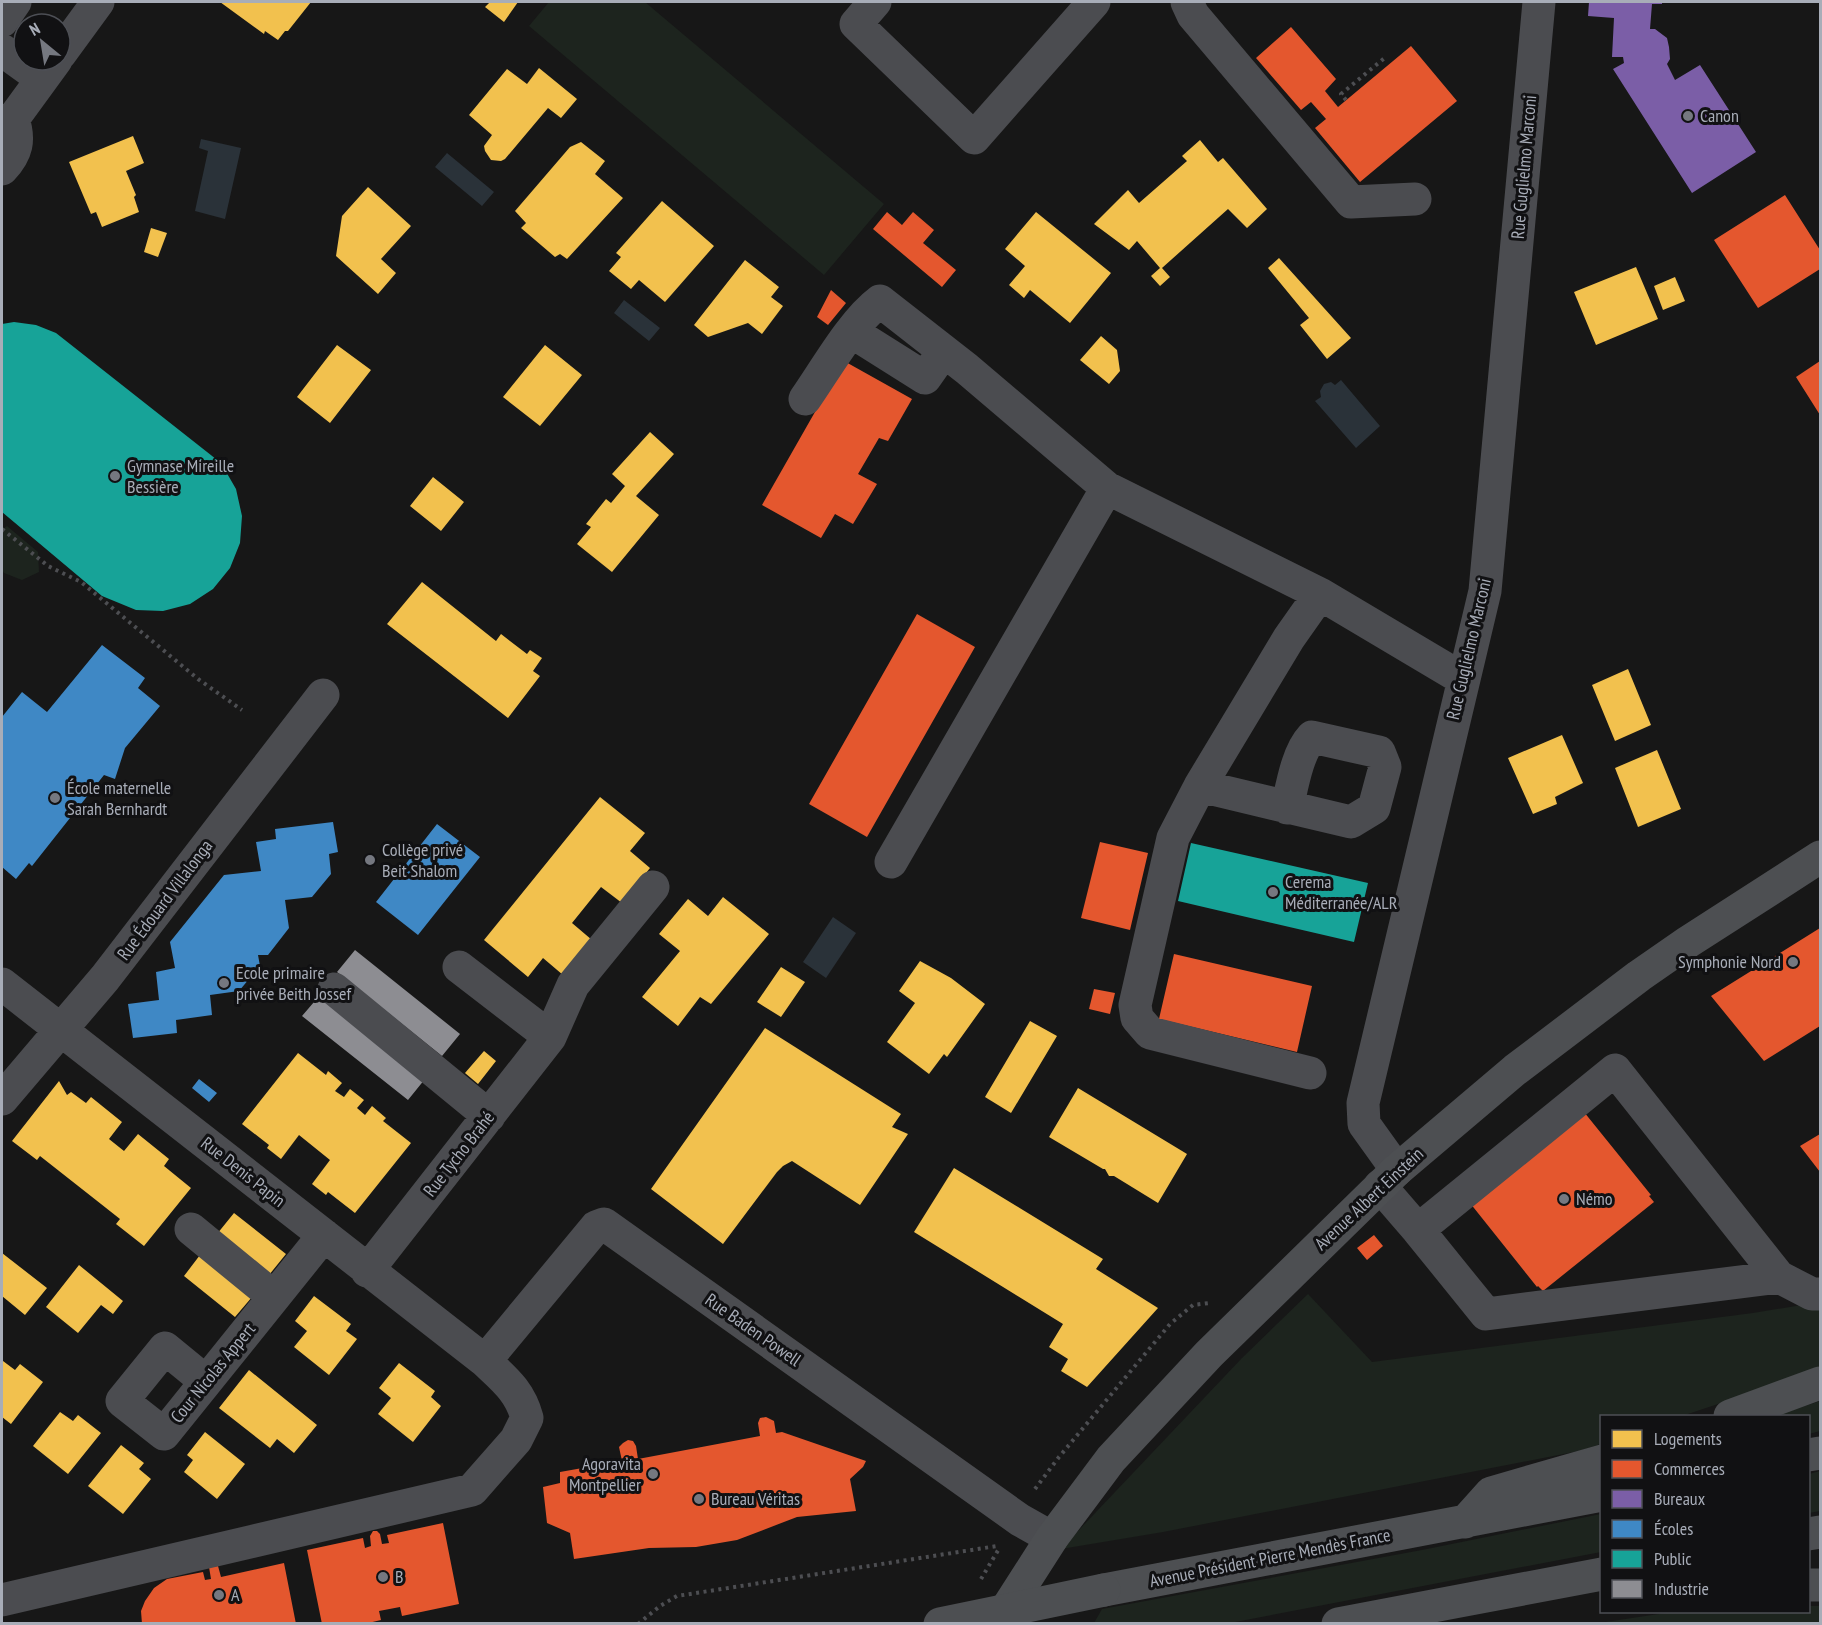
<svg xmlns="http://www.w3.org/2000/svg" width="1822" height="1625" viewBox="0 0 1822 1625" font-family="'PT Sans Narrow',sans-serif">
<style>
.green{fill:#1d241e}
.water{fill:#2a3239}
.homes{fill:#f2c14e}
.shops{fill:#e4572e}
.offices{fill:#7b5ea7}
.schools{fill:#3f88c5}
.public{fill:#17a398}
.industry{fill:#8d8d92}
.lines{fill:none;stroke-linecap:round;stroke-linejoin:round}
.path{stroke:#4d4e52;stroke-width:4;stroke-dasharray:3 4.5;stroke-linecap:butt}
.minor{stroke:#4b4c50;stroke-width:33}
.major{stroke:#4d4f52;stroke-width:33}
.major-bridge{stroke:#4d4f52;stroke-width:33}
.poi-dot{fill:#757880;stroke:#111113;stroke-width:2}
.labels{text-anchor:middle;stroke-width:6;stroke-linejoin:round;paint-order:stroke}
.poi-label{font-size:18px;fill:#a8adb8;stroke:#111113;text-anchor:start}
.street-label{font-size:18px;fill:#a8adb8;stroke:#111113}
</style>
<rect width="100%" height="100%" fill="#171717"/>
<path class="green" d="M549,2h96l239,202 -60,71 -295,-249z
M7,526l31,26 1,20 -17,8 -18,-7 -2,-3v-40z
M1308,1294l64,68 381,-49 67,-11v68l-138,46h-80l-1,28 -22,7 -416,81 -102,17 181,-191z
M1820,1401v30l-11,3 -1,-18h-33z
M1820,1471v40l-11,2v-39z
M1601,1514v38l-371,71h-136l8,-14 320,-59z
M1809,1606h11v17h-221l73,-11h136z"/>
<path class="water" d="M201,139l40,9 -16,71 -30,-8 13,-60 -9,-3z
M447,153l47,39 -12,14 -47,-39z
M624,300l36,28 -11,13 -35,-28z
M1341,380l39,46 -24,22 -41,-47 6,-4 -1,-6 4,-7 7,-2 4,3z
M833,917l23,16 -30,45 -23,-16z"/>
<path class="homes" d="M220,2h91l-23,29h-3l-7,9 -13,-9 -1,3z
M490,2h28l-14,20 -19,-15z
M539,68l38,31 -16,19 -13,-10 -43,51 -4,2 -10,-1 -6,-9 -1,-5 8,-11 -23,-20 38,-46 20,15z
M133,136l11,27 -18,8 10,24 -2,2 5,15 -37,15 -6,-15 -5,2 -22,-52z
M1200,140l18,22 5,-4 44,51 -20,19 -19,-19 -66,59 8,9 -10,9 -9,-10 9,-8 -23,-27 -8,9 -35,-26 34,-34 11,13 48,-42 -5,-5z
M581,142l24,19 -10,13 28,24 -56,61 -7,-5 -5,3 -34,-29 5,-5 -11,-12 55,-64z
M368,187l43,39 -30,33 15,14 -18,21 -42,-38 6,-40z
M662,201l52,45 -49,56 -26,-22 -8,9 -22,-18 12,-14 -5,-4z
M1036,212l75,61 -41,50 -40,-33 -6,8 -15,-13 16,-19 -20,-17z
M151,228l16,5 -9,24 -14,-5z
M1279,258l72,80 -24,21 -27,-34 9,-7 -41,-50z
M745,260l34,27 -8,10 12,9 -21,28 -14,-11 -40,14 -14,-12z
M1636,267l22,52 -62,26 -22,-53z
M1675,277l10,24 -22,9 -9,-24z
M1101,336l16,14 3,21 -11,13 -29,-24z
M337,345l34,25 -41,53 -33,-26z
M545,345l37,30 -42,51 -37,-29z
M650,432l24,22 -38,42 23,19 -47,57 -35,-28 14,-17 -5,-3 20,-25 5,4 14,-17 -13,-12z
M433,477l31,25 -23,29 -31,-25z
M422,582l74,59 5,-7 26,20 3,-4 12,8 -9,13 7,5 -32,42 -121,-94z
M1628,669l23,56 -36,16 -23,-56z
M1562,735l21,48 -28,14 2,7 -24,10 -25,-56z
M1657,750l24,59 -43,18 -23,-59z
M600,797l45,36 -15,18 20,17 -28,35 -21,-16 -29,36 20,17 -29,35 -20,-17 -15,19 -44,-37z
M723,897l46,37 -58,70 -11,-7 -22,29 -36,-29 38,-46 -21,-17 29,-35 20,17z
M920,961l31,17 34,26 -38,53 -3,-3 -15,20 -42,-32 28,-39 -16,-12z
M781,967l24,15 -24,35 -24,-15z
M1030,1021l27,15 -46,77 -26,-16z
M765,1028l136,86 -9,13 16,7 -48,71 -68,-44 -9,5 -6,6 -54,72 -72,-55z
M484,1051l12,10 -18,23 -13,-11z
M298,1053l28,22 2,-4 14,12 -7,8 9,6 6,-8 14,11 -7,8 8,7 7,-9 14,12 -3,3 28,22 -56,70 -27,-21 -2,3 -14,-11 18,-24 -31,-25 -18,24 -14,-11 2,-3 -27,-21z
M59,1081l8,14 4,-3 15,11 5,-6 31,25 -13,17 15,12 14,-17 31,25 -5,7 27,22 -47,58 -28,-22 4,-5 -19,-15 -61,-48 -3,4 -25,-19z
M1078,1088l109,66 -29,49 -44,-27h-5l-4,-7h-2l-54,-32z
M954,1168l149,91 -7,10 62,39 -71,79 -26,-16 7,-12 -19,-12 14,-23 -149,-92z
M234,1213l52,41 -17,21 -52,-41z
M2,1253l45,35 -22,27 -23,-19z
M200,1255l52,42 -17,20 -51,-41z
M79,1265l44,36 -10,13 -12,-9 -23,28 -32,-26z
M314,1296l37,28 -5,7 11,8 -28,36 -35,-28 13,-16 -12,-10z
M3,1361l12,9 5,-6 23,18 -32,42 -9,-7v-54z
M399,1363l36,28 -4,6 10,9 -28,36 -35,-28 13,-16 -12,-10z
M249,1370l68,55 -23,28 -17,-14 -7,9 -51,-40z
M60,1412l13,9 5,-6 23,18 -33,41 -35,-28z
M205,1432l40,32 -28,35 -33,-27 9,-12 -6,-5z
M121,1445l23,18 -5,6 12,10 -28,35 -35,-28z"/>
<path class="shops" d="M1291,27l45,52 -11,12 13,16 73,-61 46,55 -97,81 -45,-54 11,-9 -15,-17 -10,8 -45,-52z
M1785,195l35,55v19l-62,39 -44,-68z
M887,212l15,13 11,-13 21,18 -11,13 33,27 -14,17 -69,-58z
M831,290l15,13 -18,22 -11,-8z
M844,361l68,38 -24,42 -9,-3 -21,36 19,10 -24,40 -18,-10 -14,24 -59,-33z
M1820,361v54l-24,-38z
M917,614l58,33 -108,190 -58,-33z
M1100,842l48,11 -18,77 -49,-12z
M1820,928v98l-56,35 -53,-65z
M1174,954l138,32 -15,66 -138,-33z
M1094,989l21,4 -5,21 -21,-5z
M1584,1112l67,83 -2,1 5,6 -111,89 -5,-5 -1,1 -67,-84z
M1820,1134v38l-20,-26z
M1374,1235l9,11 -16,14 -10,-12z
M766,1417l8,4 2,12 6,-1 84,29 -3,6 -13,12 6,32 -59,6 -60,23 -41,7 -47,1 -75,11 -4,-26 -23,-10 -4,-36 17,-4v-11l62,-11 -3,-14 4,-4 5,-3 5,1 3,5 2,13 122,-23 -2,-13 2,-5z
M443,1523l16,81 -57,12 -2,-9 -21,4 2,9 -17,4h-42l-15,-74 56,-12 2,10 6,-2 -1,-10 3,-5h4l3,3 2,10 7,-1 -2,-8z
M284,1563l12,61h-154l-1,-13 4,-10 9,-13 13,-9 36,-7 2,8 6,-1 -2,-12 9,-1 3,11z"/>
<path class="offices" d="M1589,2h73v2h-10l-2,25h5l12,9 2,9 1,12 -3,5 8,16 25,-15 56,87 -64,41 -79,-124 11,-6 -1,-6h-11l2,-39 -26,-2z"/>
<path class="schools" d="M102,645l43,33 -7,10 22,18 -35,42 -10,31 -11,-4 -72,91 -3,-3 -13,16 -14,-12v-150l20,-25 25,20z
M333,822l5,30 -9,2 2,20 -19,23 -27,3 4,28 -21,27h-10l2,11 -21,25 -29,4 2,20 -36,5 1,13 -44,5 -5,-34 31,-4 -3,-28 19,-4 -5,-26 54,-67 37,-4 -5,-29 20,-3 -1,-10z
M437,824l43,33 -62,78 -42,-33z
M199,1079l18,14 -8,9 -17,-14z"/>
<path class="public" d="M14,322l22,3 20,8 165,130 15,26 6,27 -2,27 -10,25 -17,21 -23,15 -27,7 -27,-1 -34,-14 -100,-84v-188z
M1191,843l177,40 -14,59 -176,-41z"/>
<path class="industry" d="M355,950l105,84 -18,22 -105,-84z
M320,995l105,84 -17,21 -106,-84z"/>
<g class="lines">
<path class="path" d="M1346,100l-5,-6 46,-38
M2,529l46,37 33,16 117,97 44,31
M1035,1489l24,-32 111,-133 23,-19 16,-2
M981,1579l19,-32
M638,1624l22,-18 17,-10 320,-50"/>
<path class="minor" d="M875,2l-19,22 118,114 120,-136
M1187,2l6,13 158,187 64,-3
M2,21l13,-19
M2,50l40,29
M60,54l38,-52
M2,121l11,-2 43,-59
M2,169c15,-16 18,-29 11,-50
M852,332l73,46 19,-27
M805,399c21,-30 47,-77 75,-98l87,68 140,119 213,106 143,85
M1200,786l151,36 23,-14 11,-41 -6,-15 -67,-15c-15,16 -20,50 -25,71
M891,862l216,-374
M2,984l483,377c19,18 35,30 42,57l-11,22 -44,50 -470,110
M334,989l155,127
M550,1037l23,-52 80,-98
M1310,1073l-160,-40 -13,-15 -2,-13 38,-167 27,-52 89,-148 31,-44
M2,1099l103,-121 218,-283
M1397,1170l-33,-46 -1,-21 122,-512 54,-589
M1380,1186l38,44 68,84 293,-37
M191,1229l83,68
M1418,1230l197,-160 164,207 33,17h8
M367,1271l183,-234 -91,-70
M485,1361l111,-134 8,-3 416,296 32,18
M204,1380l-39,-32 -43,53 42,33 160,-199"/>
<path class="major" d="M1730,1416l90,-33
M1808,1455l12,-2
M1465,1522l26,-29 111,-32
M1808,1534l12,-2
M1808,1585h12
M1104,1590l498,-95
M997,1624l55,-86 59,-79 98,-105 188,-184 118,-100 124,-94 49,-34 132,-85
M1338,1624l264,-50"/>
<path class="major-bridge" d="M940,1624l164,-34"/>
</g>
<g class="poi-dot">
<circle cx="1688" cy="116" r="6"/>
<circle cx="115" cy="476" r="6"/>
<circle cx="55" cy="798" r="6"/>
<circle cx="370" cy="860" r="6"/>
<circle cx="1273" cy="892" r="6"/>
<circle cx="1793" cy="962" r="6"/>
<circle cx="224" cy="983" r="6"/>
<circle cx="1564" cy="1199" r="6"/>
<circle cx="653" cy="1474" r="6"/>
<circle cx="699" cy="1499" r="6"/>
<circle cx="383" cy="1577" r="6"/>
<circle cx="219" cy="1595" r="6"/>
</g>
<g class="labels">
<g class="poi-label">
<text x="1700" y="122">Canon</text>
<text x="127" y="472">Gymnase Mireille<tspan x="127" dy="21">Bessière</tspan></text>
<text x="67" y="794">École maternelle<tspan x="67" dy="21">Sarah Bernhardt</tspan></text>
<text x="382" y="856">Collège privé<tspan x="382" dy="21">Beit Shalom</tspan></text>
<text x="1285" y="888">Cerema<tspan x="1285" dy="21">Méditerranée/ALR</tspan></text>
<text x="1781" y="968" text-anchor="end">Symphonie Nord</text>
<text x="236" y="979">Ecole primaire<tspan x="236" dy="21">privée Beith Jossef</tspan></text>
<text x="1576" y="1205">Némo</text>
<text x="641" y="1470" text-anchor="end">Agoravita<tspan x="641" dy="21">Montpellier</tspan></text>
<text x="711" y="1505">Bureau Véritas</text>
<text x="395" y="1583">B</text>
<text x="231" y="1601">A</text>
</g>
<g class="street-label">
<text transform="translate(1524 167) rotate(-85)" y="6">Rue Guglielmo Marconi</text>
<text transform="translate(1469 649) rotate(-77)" y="6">Rue Guglielmo Marconi</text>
<text transform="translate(165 900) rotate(-53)" y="6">Rue Édouard Villalonga</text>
<text transform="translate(459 1154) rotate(-52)" y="6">Rue Tycho Brahé</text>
<text transform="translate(243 1172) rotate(38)" y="6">Rue Denis Papin</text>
<text transform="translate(1369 1199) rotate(-43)" y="6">Avenue Albert Einstein</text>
<text transform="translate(753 1330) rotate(35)" y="6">Rue Baden Powell</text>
<text transform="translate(213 1373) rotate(-51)" y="6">Cour Nicolas Appert</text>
<text transform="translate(1270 1558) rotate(-11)" y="6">Avenue Président Pierre Mendès France</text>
</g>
</g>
<rect width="1822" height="1625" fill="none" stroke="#a8adb8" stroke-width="6"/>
<rect x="1600" y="1415" width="210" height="198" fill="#111113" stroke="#4d4f55" stroke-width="1.5"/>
<rect x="1612" y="1430" width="30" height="18" fill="#f2c14e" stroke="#4d4f55" stroke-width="1.5"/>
<text x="1654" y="1445" font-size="18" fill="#a8adb8">Logements</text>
<rect x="1612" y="1460" width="30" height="18" fill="#e4572e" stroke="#4d4f55" stroke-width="1.5"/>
<text x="1654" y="1475" font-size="18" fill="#a8adb8">Commerces</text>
<rect x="1612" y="1490" width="30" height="18" fill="#7b5ea7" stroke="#4d4f55" stroke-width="1.5"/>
<text x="1654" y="1505" font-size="18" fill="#a8adb8">Bureaux</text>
<rect x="1612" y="1520" width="30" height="18" fill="#3f88c5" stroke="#4d4f55" stroke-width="1.5"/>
<text x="1654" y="1535" font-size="18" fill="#a8adb8">Écoles</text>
<rect x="1612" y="1550" width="30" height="18" fill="#17a398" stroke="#4d4f55" stroke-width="1.5"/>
<text x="1654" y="1565" font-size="18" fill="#a8adb8">Public</text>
<rect x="1612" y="1580" width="30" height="18" fill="#8d8d92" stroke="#4d4f55" stroke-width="1.5"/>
<text x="1654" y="1595" font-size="18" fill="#a8adb8">Industrie</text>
<g transform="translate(42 42) rotate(330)"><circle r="28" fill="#111113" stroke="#4d4f55" stroke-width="1.5"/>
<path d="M0-4.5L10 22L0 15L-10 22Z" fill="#757880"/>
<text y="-9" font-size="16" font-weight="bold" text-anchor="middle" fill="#a8adb8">N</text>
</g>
</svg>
